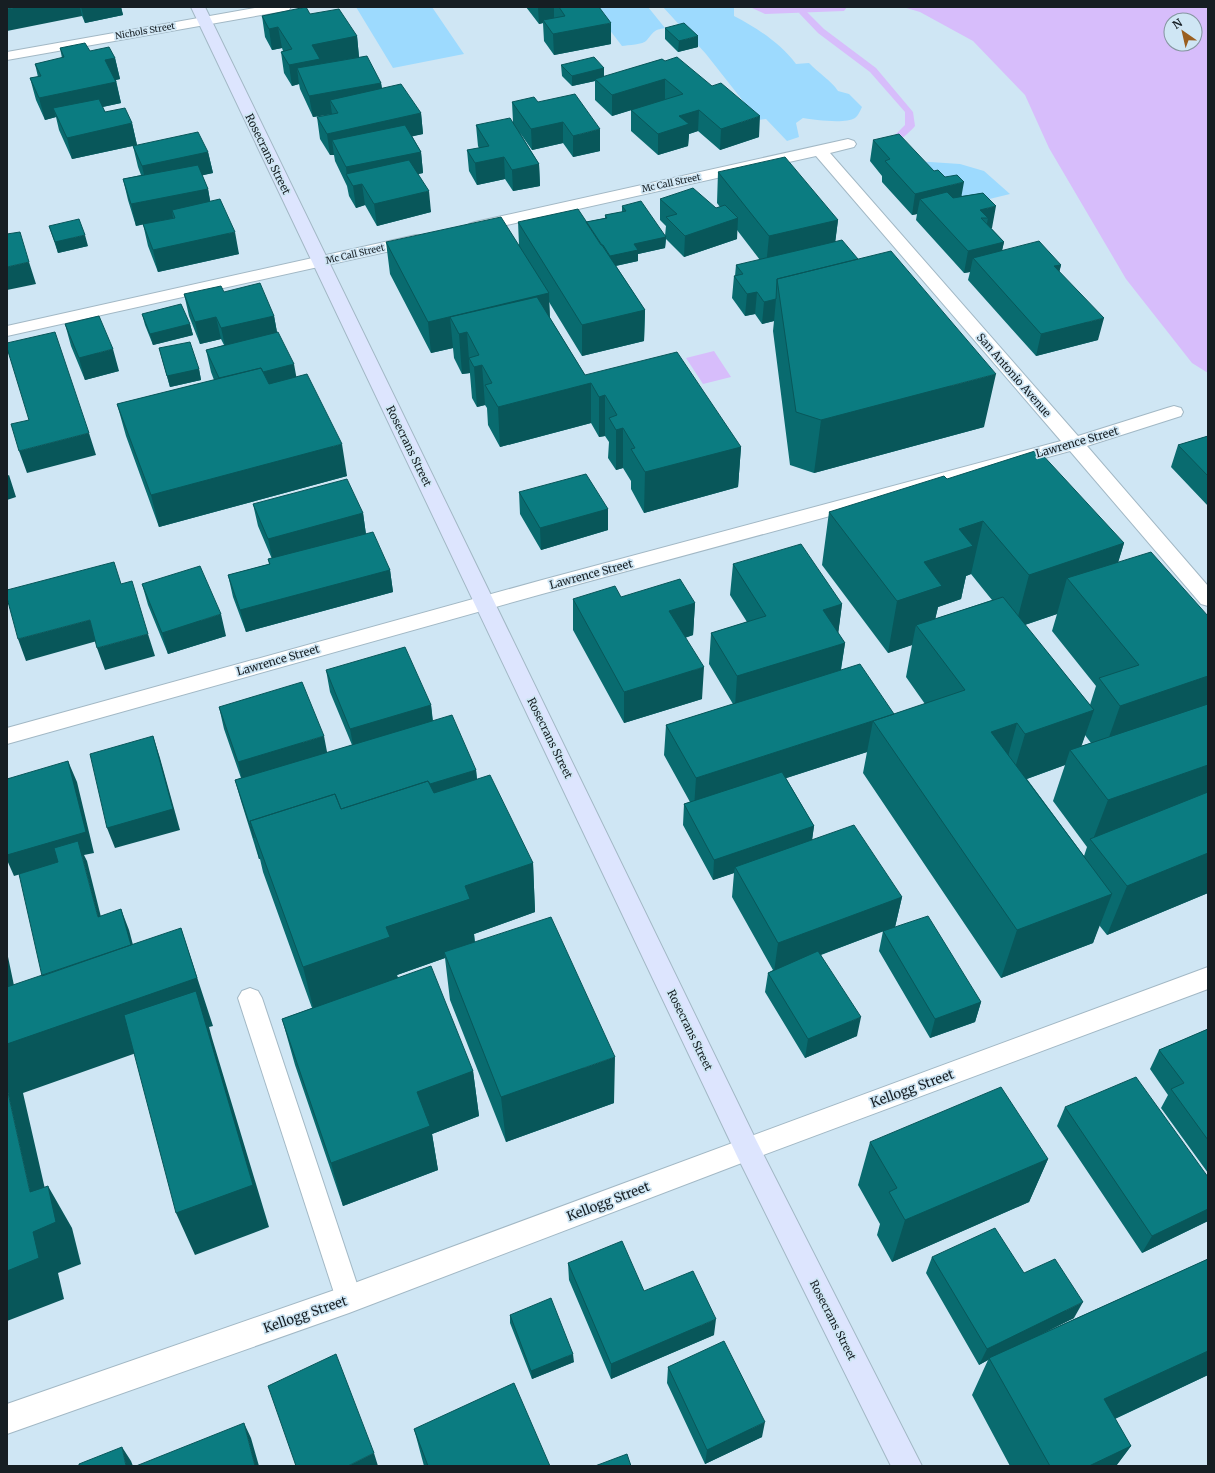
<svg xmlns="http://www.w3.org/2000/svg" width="1215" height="1473" viewBox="0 0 1215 1473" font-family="Merriweather,serif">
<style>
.green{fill:#9ddafe}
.water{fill:#d7bdfb;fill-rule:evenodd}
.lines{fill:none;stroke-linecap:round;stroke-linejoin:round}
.stream{fill:#d7bdfb;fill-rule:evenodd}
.lane-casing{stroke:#a2b8c5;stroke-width:2}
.street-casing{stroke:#a2b8c5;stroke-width:2}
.secondary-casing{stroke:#a2b8c5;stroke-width:2}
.lane{fill:#fff;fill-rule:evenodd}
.street{fill:#fff;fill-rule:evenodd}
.secondary{fill:#dde5fe;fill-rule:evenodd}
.wall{fill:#096b6f;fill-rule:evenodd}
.shaded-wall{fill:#08575a}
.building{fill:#0b7c81;stroke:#08575a}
.labels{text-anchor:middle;stroke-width:3.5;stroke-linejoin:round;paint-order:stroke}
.far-street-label{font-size:9px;fill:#161e23;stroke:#cfe6f4}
.street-label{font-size:11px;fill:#161e23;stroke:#cfe6f4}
.near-street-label{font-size:13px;fill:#161e23;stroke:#cfe6f4}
</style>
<rect width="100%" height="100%" fill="#cfe6f4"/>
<path class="green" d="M356,7h76l32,47 -71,14z
M592,7h56l17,21c-12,2 -11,4 -18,12 -4,5 -19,5 -25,6z
M663,7h71v9c23,12 46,27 62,48l13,-1c9,10 22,17 29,28l11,3 13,13c-2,4 -4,9 -7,11 -9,6 -41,2 -52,0l-7,5 3,14 -12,4 -21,-22 -8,1 -52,-66z
M915,161l45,3 24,7 26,23 -41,10 -21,-14 -5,-13z"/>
<path class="water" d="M750,7h97l-3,4 -79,3z
M903,7h305v366l-16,-10 -66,-84 -77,-131 -24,-53 -52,-54 -53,-29zM1171,20h24v24h-24z
M714,351l17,26 -28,7 -17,-26z"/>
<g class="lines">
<path class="stream" d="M803,10l3,1 18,18 52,39 37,44 2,14c-7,8 -22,22 -33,19l-2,-2 2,-2 13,-6 10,-10v-13l-35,-40 -52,-39 -19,-20z"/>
<g class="lane-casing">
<path id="lane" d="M250,988l8,3 4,7 100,301 -4,9 -9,4 -9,-4 -4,-9 -98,-301 4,-7z"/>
</g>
<g class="street-casing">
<path id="street" d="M260,7h31l-2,3 -5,1 -277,49v-8z
M848,139l6,2 2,3 -2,3 -24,6 248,283 89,-28 7,-2 7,2 2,4 -2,4 -94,30 121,140v20l-7,-2 -131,-153 -528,143 -535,150v-16l535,-148 519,-139 -245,-285 -341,76 -6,-2 -2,-3 2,-3 6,-2z
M416,235l6,1 2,4 -2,4 -415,92v-10z
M1208,967v22l-461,172 -398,152 -342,121v-30l342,-119z"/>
</g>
<g class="secondary-casing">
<path id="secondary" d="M191,7h14l551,1133 166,326h-31l-153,-308z"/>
</g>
<use href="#lane" class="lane"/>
<use href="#street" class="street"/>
<use href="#secondary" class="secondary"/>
</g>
<path class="wall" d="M7,7h114l2,8 -38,8 -3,-7z
M526,7h73l12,37 -57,11 -10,-14 -1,-18 -4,1z
M310,14l47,22 2,21 22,26 1,5 39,25 2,21 -11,2 9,16 2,21 -5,1 13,38 -54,14 -12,-21 -9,3 -7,-12 -2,-10 -12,-25 -1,-6h-4l-10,-16 -3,-22 15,-3 -19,3 -13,-28 -1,-5 -7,2 -8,-13 -3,-21 2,-1 -1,-3 -10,2 -7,-13 -3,-21z
M665,28l33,19 -20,5 -13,-13z
M60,48l30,3 25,7 5,21 -4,1 5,23 -19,4 3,5 27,11 5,22 -65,14 -13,-29 -3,-13 -11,3 -9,-20 -6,-22 8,-1 -3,-13 27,-6z
M662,59l97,78 -39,13 -22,-19 -9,3 -1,12 -30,9 -27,-24v-21l-19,6 -17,-16v-19l-23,5 -10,-10 -1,-11 43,3v9z
M512,102h26l62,49 -27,6 -10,-14 -31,7 -12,-17 19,31 1,22 -27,5 -8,-12 -28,6 -8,-14 -2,-21 12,-2 -1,-2 -2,-21 37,-3z
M873,140l61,31 28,25 21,-3 9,35h-1l13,14 -2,8 59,15 -2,7 39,68 -62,16 -68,-76 2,-8 -6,1 -48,-53 1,-6 -5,1 -30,-33v-6l-12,-15z
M133,146l75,6 5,21 -11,2 6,14 2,12 29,53 -81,18 -10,-26 -5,-22 -7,2 -8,-26 -5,-21 18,-4 -3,-8z
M718,172l120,48 -3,22 149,185 -170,46 -24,-8 -17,-134 1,-10 -12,3 -7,-10 -10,2 -13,-18 2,-22h1l1,-11 24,-5 -23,-30v9l-53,18 -18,-18 -1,9 -27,6v7l-22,5 29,44 -1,31 -62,15 -33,-54 1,16 35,57 156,72 -3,40 -94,26 -13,-24v-8l-8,-13 -7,2 -8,-12 1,-16 -4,-6 -6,1 -8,-14 -91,24 -12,-22 -1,-17 -2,-3 -8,2 -5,-9 -2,-24v-1l-8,1 -8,-16 -1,-10 -22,5 -41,-79 -4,-32 133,3 -1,-23h68l19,-4v-3l17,-3v-6l43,30 1,-10 -6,-6v-21l56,9 4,-1 -3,-4z
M49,226l39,20 -30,7z
M224,292l50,24 3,16 19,45 51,99 -188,51 -33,-91 -9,-32 97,-24 -3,-8 -5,-22 18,-5 -3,-6 -21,5 -11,-28 -5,-22z
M142,314l48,10 3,11 -40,10 -8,-20z
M65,324l54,47 -34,9 -14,-34z
M159,348l40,21 2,11 -31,7 -8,-28z
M1208,436v70l-37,-39 7,-22z
M947,479l177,64 -6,19 90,54v277l-101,42 -8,-10 -6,18 -92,35 -138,-205 4,-21 -81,26 28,48 -2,14 90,57 -7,30 86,75 -6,20 -45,16 -51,-87 4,-20 -62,24 36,81 -52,22 -40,-66 3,-19 5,-3 -41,-73 2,-24 -21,7 -30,-55 1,-21 6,-2 -26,-47 2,-30 67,-21 -24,-40 2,-31 36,-11 -17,-27 3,-31 109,40 -4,29 7,10 -4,27 53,44 31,-10 -19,-27 6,-32 -24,8 -66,-88 7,-53zM971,574l21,26 -57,19 3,-12 23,-8 5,-23zM1057,614l-5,17 44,55 -6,19 -65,-80zM1085,735l6,8 -10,3zM1065,765l-12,36 34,46 -3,9 -57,-77z
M519,492l89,17v21l-67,20 -21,-36z
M253,504l110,9 3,21 24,36 3,22 -147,40 -13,-35 -5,-22 41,-11 -1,-5h4l-14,-33z
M142,584l84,52 -58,18 -20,-49z
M621,597l74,6 -2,32 -8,3 17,61 -78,24 -51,-93v-31z
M326,670l105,35 2,16 43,49 1,9 56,84 2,49 -61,22 1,8 139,161 -108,39 -56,-142 -5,-42 -48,17 1,3 75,93 6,45 -47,18 6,36 -95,36 -48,-141 -13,-46 30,-11 -49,-136 -3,-13h-1l-18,-58 -6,-21 6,-2 -17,-49 -5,-22 108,46 25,-8 -22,-53z
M1208,1029v144l-47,-65 7,-13 -18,-26 9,-19z
M1065,1107l143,70v44l-66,32 -85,-127z
M870,1142l178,17 -19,43 -137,60 -15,-27 3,-11 -22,-39z
M932,1257l92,16 50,45 -37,18 171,-77v116l-93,44 16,27 -15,20h-106l-38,-71 16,-35 -9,5 -53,-92z
M568,1263l76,28 70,44 -103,44 -42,-99z
M510,1315l64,47 -42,17 -22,-56z
M668,1367l94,70 -57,27 -38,-81z
M414,1429l136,37h-126z"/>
<path class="shaded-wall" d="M19,7h61l2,9 -75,15v-22z
M81,7h40l2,8 -38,8z
M538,7h16v14l-11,-1v3l-4,1z
M611,23v21l-57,11 -1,-21z
M278,27l4,21 -10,2 -3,-21z
M357,36l2,21 -62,11 2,16 -7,2 -3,-21 23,-20z
M698,36v11l-20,5 1,-11z
M115,58l5,21 -10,2 -5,-21z
M604,68v10l-9,1v2l-23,5v-10z
M665,79v21l-53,16v-21z
M116,82l5,21 -64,14 -4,-9 3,9 -11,3 -6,-22z
M381,83l3,21 -54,-4 2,14 -19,3 -4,-21z
M699,110l-1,21 -9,3 -1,12 -30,9v-21l21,-18z
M421,113l2,21 -84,19 -7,-13 2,15h-4l-3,-21z
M760,116l-1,21 -39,13 1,-21z
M563,122v21l-31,7 -1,-21z
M132,123l5,22 -65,14 -5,-21z
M600,129v22l-27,6v-21z
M208,152l5,21 -66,15 -5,-22z
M421,152l2,21 -60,13 -1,-2 3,21 -9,3 -3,-22 -6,-9 -1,-10z
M504,157l1,22 -28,6 -2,-22z
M539,164l1,22 -27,5 -1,-21z
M964,182l-4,22 -40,-5 -3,15 -5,1 3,-21z
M208,189l4,22 -40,-1 1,8 -37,8 -5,-22z
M429,191l2,21 -54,14 -3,-22z
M996,206l-4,22 -6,1 2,-11 -8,-8z
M738,218l-1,21 -53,18 1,-21z
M838,220l-4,32 -68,15 3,-31z
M235,232l4,22 -81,18 -5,-22z
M85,235l3,11 -30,7 -3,-11z
M666,237l-1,11 -27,6v7l-28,6v-11l24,-12z
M1004,242l-5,22 -26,-6 -3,14 -6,1 4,-22z
M29,262l7,22 -29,6v-23z
M1061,265l-5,21 -2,-20z
M757,292l-2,22 -10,2 2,-22z
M549,293l1,32 -83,7 3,41 -8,1 -3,-40 -9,-17 3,31 -22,5 -3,-31z
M776,299l-2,22 -12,3 2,-22z
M645,310l-1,31 -62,15v-31z
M274,316l4,22 -52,12 -5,-22z
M216,317l5,22 -21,5 -5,-22z
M1104,318l-6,22 -62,16 5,-22z
M190,324l3,11 -40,10 -3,-11z
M113,349l6,22 -34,9 -6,-22z
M294,364l4,22 -77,-3z
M482,365l3,40 -8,2 -3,-40z
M199,369l2,11 -31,7 -3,-11z
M996,374l-12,53 -170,46 7,-53z
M591,383v40l-91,24 -2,-40z
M605,395v41l-6,1v-40z
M623,428v40l-7,2v-40z
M89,433l7,22 -69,18 -8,-22z
M342,444l5,32 -188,51 -8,-32z
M741,447l-3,40 -94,26 1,-41z
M9,475l7,22 -9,3v-24z
M608,509v21l-67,20 -1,-22z
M363,513l3,22 -93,26 -5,-22z
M983,521l-12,53 -5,2 -5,23 -23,8 -7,31 -15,-13 -4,20 -24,8 9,-52 27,-39 35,-33z
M1124,543l-16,53 -41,-18 -10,36 -42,14 14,-53z
M390,570l3,22 -147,40 -6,-22z
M695,603l-2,32 -25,8 1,-32z
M842,604l-4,31 -15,-25z
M221,614l5,22 -58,18 -6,-21z
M90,620l7,21 -71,20 -8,-22z
M148,634l7,22 -50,14 -8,-22z
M845,643l-5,31 -105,33 2,-31z
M704,667l-2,32 -78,24v-31z
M1208,676v44l-106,37 18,-51z
M431,705l2,21 -79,24 -4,-21z
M1094,710l-17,49 -7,-9 -5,15 -55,20 15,-51z
M894,714l-21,7 -6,31 -173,56 2,-30z
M1017,723l-14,52 -12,-43z
M153,736l7,22 20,72 -65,18 -8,-20z
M324,736l4,21 -85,27 -5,-22z
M68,761l9,21 17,71 -10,2 3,6 19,76 -8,-20 -16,-61 -68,20 -7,-16v-5z
M1208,765v43l-116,34 16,-42z
M476,770l2,21 -222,46z
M814,826l-3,21 -76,20 -1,6 -21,7 1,-20z
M254,838l6,21h-1z
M1208,853v40l-101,42 20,-49z
M533,863l2,49 -61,22 1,14 -31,4 1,6 -48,17 2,10 -84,30 -12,-48 83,-40 79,-41z
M1112,894l-19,49 -92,35 16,-48z
M902,897l-7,30 -121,45 4,-29z
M121,909l8,21 13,48 -88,28z
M181,928l32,98 -4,1 3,11 57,189 -74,28 -19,-42 31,-185 -184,65 30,131 -5,-38 24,42 9,36 -23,9 6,26 -57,22v-50l26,-39 -3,-40 -23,-104v-44z
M7,952l14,67 -14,4z
M981,1002l-6,20 -45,16 5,-19z
M861,1017l-4,19 -52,22 3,-19z
M615,1057l-1,46 -108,39 -5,-45z
M473,1071l6,45 -47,18 6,36 -95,36 -12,-43 86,-71z
M1048,1159l-19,43 -137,60 13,-42z
M1208,1209v12l-66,32 10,-17z
M1083,1302l-9,16 -84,42 -1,-2 -1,2 -9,5 8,-16z
M716,1319l-2,16 -103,44v-15z
M1208,1351v24l-128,60 24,-36z
M573,1354l1,8 -42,17 -1,-8z
M765,1422l-3,15 -57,27 2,-14z
M244,1423l7,15 8,28h-4z
M1131,1446l-15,20h-27z
M122,1447l9,14 2,5h-7z
M374,1453l4,13h-30z"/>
<path class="building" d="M7,7h12l-12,2z
M306,7l4,7 29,-5 18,27 -45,9 8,14 -31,6 -8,-13 11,-3 -14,-22 -9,2 -7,-13z
M559,7h40l12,16 -58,11 -10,-14 22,-4z
M684,23l14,13 -19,5 -14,-13z
M85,43l5,8 19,-4 6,11 -10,2 11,22 -77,16 -9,-20 11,-2 -6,-12 29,-7 -4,-9z
M367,56l14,27 -72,13 -12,-28z
M594,57l10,11 -32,8 -11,-11z
M677,57l35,29 9,-3 39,33 -39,13 -22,-19 -20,6 10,8 -31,10 -27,-24 52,-16 -18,-15 -53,16 -17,-16 67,-20 3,2z
M401,84l20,29 -94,21 -10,-17 21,-4 -8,-13z
M575,94l25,35 -27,7 -10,-14 -32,7 -19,-27 22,-5 4,5z
M99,99l6,13 20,-4 7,15 -65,15 -14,-30z
M510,118l29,46 -27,6 -8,-13 -29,6 -8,-13 22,-4 -13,-21z
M405,125l16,27 -75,15 -14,-27z
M198,132l10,20 -66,14 -9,-20z
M899,134l35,37 4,-1 7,7 12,-2 7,7 -49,12 -30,-33 5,-2 -17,-19z
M785,157l53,63 -69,16 -51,-64z
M409,160l20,31 -55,13 -12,-20 -9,2 -7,-12z
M198,165l10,24 -77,15 -8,-25z
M693,188l23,20 9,-3 13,13 -53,18 -19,-19 11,-3 -17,-15z
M947,192l6,6 30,-5 13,13 -16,4 8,8h-7l23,24 -36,9 -48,-52z
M220,199l15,33 -82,18 -10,-26 32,-6 -3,-8z
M641,201l25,36 -32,7 4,6 -28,6 -7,-11h-2l-15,-23 21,-4 -2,-3 21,-4 -4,-5z
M578,209l67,101 -63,15 -64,-103z
M501,217l48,76 -121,29 -42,-80z
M79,219l6,16 -30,7 -6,-16z
M20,232l9,30 -22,5v-33z
M842,240l16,19 -81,20 -1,20 -12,3 -7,-10 -10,2 -13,-18 9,-2 -7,-9z
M1039,241l22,24 -7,1 50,52 -63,16 -68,-76z
M891,251l105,123 -175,46 -25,-8 -19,-133z
M260,283l14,33 -53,12 -5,-11 -21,5 -11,-28 37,-8 3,6z
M537,297l48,78 92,-23 64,95 -96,25 -14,-23 4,-1 -12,-20 -7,2 -7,-12 8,-3 -12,-20 -6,2 -8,-14 -93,24 -13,-22 7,-2 -10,-18 -8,2 -5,-9 10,-3 -12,-23 -8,2 -9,-17z
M181,304l9,20 -40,10 -8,-20z
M99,316l14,33 -34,9 -14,-34z
M55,332l34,101 -70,18 -8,-27 18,-4 -22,-72v-5z
M278,332l16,32 -31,8 -2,-4 -42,10 -13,-28z
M190,342l9,27 -32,7 -8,-28z
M261,368l8,16 38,-10 35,70 -191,51 -34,-91z
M1208,436v40l-30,-31z
M1038,450l86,93 -95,32 -46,-54 -24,8 14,17 -49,16 18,24 -45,15 -68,-89 115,-36 3,3z
M586,474l22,35 -68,19 -21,-36z
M347,479l16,34 -95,26 -15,-35z
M373,532l17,38 -150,40 -12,-35 42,-11 -2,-5z
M801,544l41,60 -19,6 22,33 -108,33 -26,-43 55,-17 -33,-52z
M1151,552l57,64v60l-88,30 -21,-28 40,-13 -72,-87z
M114,562l7,22 11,-3 16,53 -51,14 -7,-28 -72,19 -11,-41v-8z
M200,566l21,48 -59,19 -20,-49z
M680,579l15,24 -26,8 35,56 -80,25 -51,-93 42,-13 6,11z
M1003,597l91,113 -69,24 -8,-11 -26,9 121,162 -95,36 -144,-209 92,-31 -49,-65z
M405,647l26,58 -81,24 -24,-59z
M860,664l34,50 -198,64 -30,-53z
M302,682l22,54 -86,26 -19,-55z
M1208,704v61l-100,35 -38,-50z
M452,715l24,55 -46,14 -2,-3 -87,28 -6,-15 -85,27 4,17 -19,-58z
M153,736l20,73 -66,19 -17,-74z
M68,761l18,71 -79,23v-76z
M782,772l32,54 -100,34 -30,-56z
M490,775l43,88 -68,23 5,13 -84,28 4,10 -87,30 -53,-146 85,-27 6,15 87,-28 6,12z
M1208,792v61l-81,33 -37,-47z
M854,825l48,72 -124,46 -43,-76z
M78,841l20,76 23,-8 10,36 -89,31 -23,-102 39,-12 -4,-14z
M928,916l53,86 -46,17 -52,-88z
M551,917l64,140 -114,40 -57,-145z
M181,928l16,50 -190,66v-57z
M818,951l43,66 -53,22 -40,-66z
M431,966l42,105 -56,21 13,34 -99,37 -49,-144z
M196,991l57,194 -77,28 -52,-198z
M1208,1029v111l-37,-51 13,-6 -25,-33z
M1136,1077l72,100v32l-56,27 -87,-129z
M1001,1087l47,72 -143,61 -16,-28 8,-4 -27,-46z
M7,1088l23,104 18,-6 8,36 -23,10 6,26 -32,13z
M995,1228l29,45 31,-14 28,43 -96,47 -55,-92z
M622,1241l22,50 49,-20 23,48 -105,45 -43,-101z
M1208,1259v92l-104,48 27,47 -42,20h-39l-61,-108z
M551,1298l22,56 -42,17 -21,-56z
M724,1341l41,81 -58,28 -39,-83z
M336,1354l38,99 -26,13h-52l-28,-80z
M514,1383l36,83h-122l-14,-37z
M244,1423l11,43h-119z
M122,1447l4,19h-47v-2z
M627,1454l4,12h-36z"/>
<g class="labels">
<g class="far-street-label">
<text transform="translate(145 31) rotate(-10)" y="3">Nichols Street</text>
<text transform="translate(671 183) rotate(-12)" y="3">Mc Call Street</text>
<text transform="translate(355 254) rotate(-13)" y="3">Mc Call Street</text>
</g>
<g class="street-label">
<text transform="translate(268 154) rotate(64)" y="4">Rosecrans Street</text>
<text transform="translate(1014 375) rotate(49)" y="4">San Antonio Avenue</text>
<text transform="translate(1077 442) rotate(-16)" y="4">Lawrence Street</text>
<text transform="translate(409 446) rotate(64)" y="4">Rosecrans Street</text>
<text transform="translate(591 574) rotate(-15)" y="4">Lawrence Street</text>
<text transform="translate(278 660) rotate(-16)" y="4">Lawrence Street</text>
<text transform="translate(550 738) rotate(64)" y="4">Rosecrans Street</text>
<text transform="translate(690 1030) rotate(64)" y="4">Rosecrans Street</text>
<text transform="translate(833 1320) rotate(63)" y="4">Rosecrans Street</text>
</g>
<g class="near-street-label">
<text transform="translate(912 1088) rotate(-20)" y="5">Kellogg Street</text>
<text transform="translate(608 1201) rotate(-21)" y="5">Kellogg Street</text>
<text transform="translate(305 1314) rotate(-19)" y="5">Kellogg Street</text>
</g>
</g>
<rect width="1215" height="1473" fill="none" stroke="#161e23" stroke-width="16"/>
<g transform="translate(1183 32) rotate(326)"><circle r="19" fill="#cfe6f4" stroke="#8596a0"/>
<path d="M0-3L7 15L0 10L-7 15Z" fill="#9a5e1f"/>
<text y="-6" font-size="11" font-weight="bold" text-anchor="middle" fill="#161e23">N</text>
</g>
</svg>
